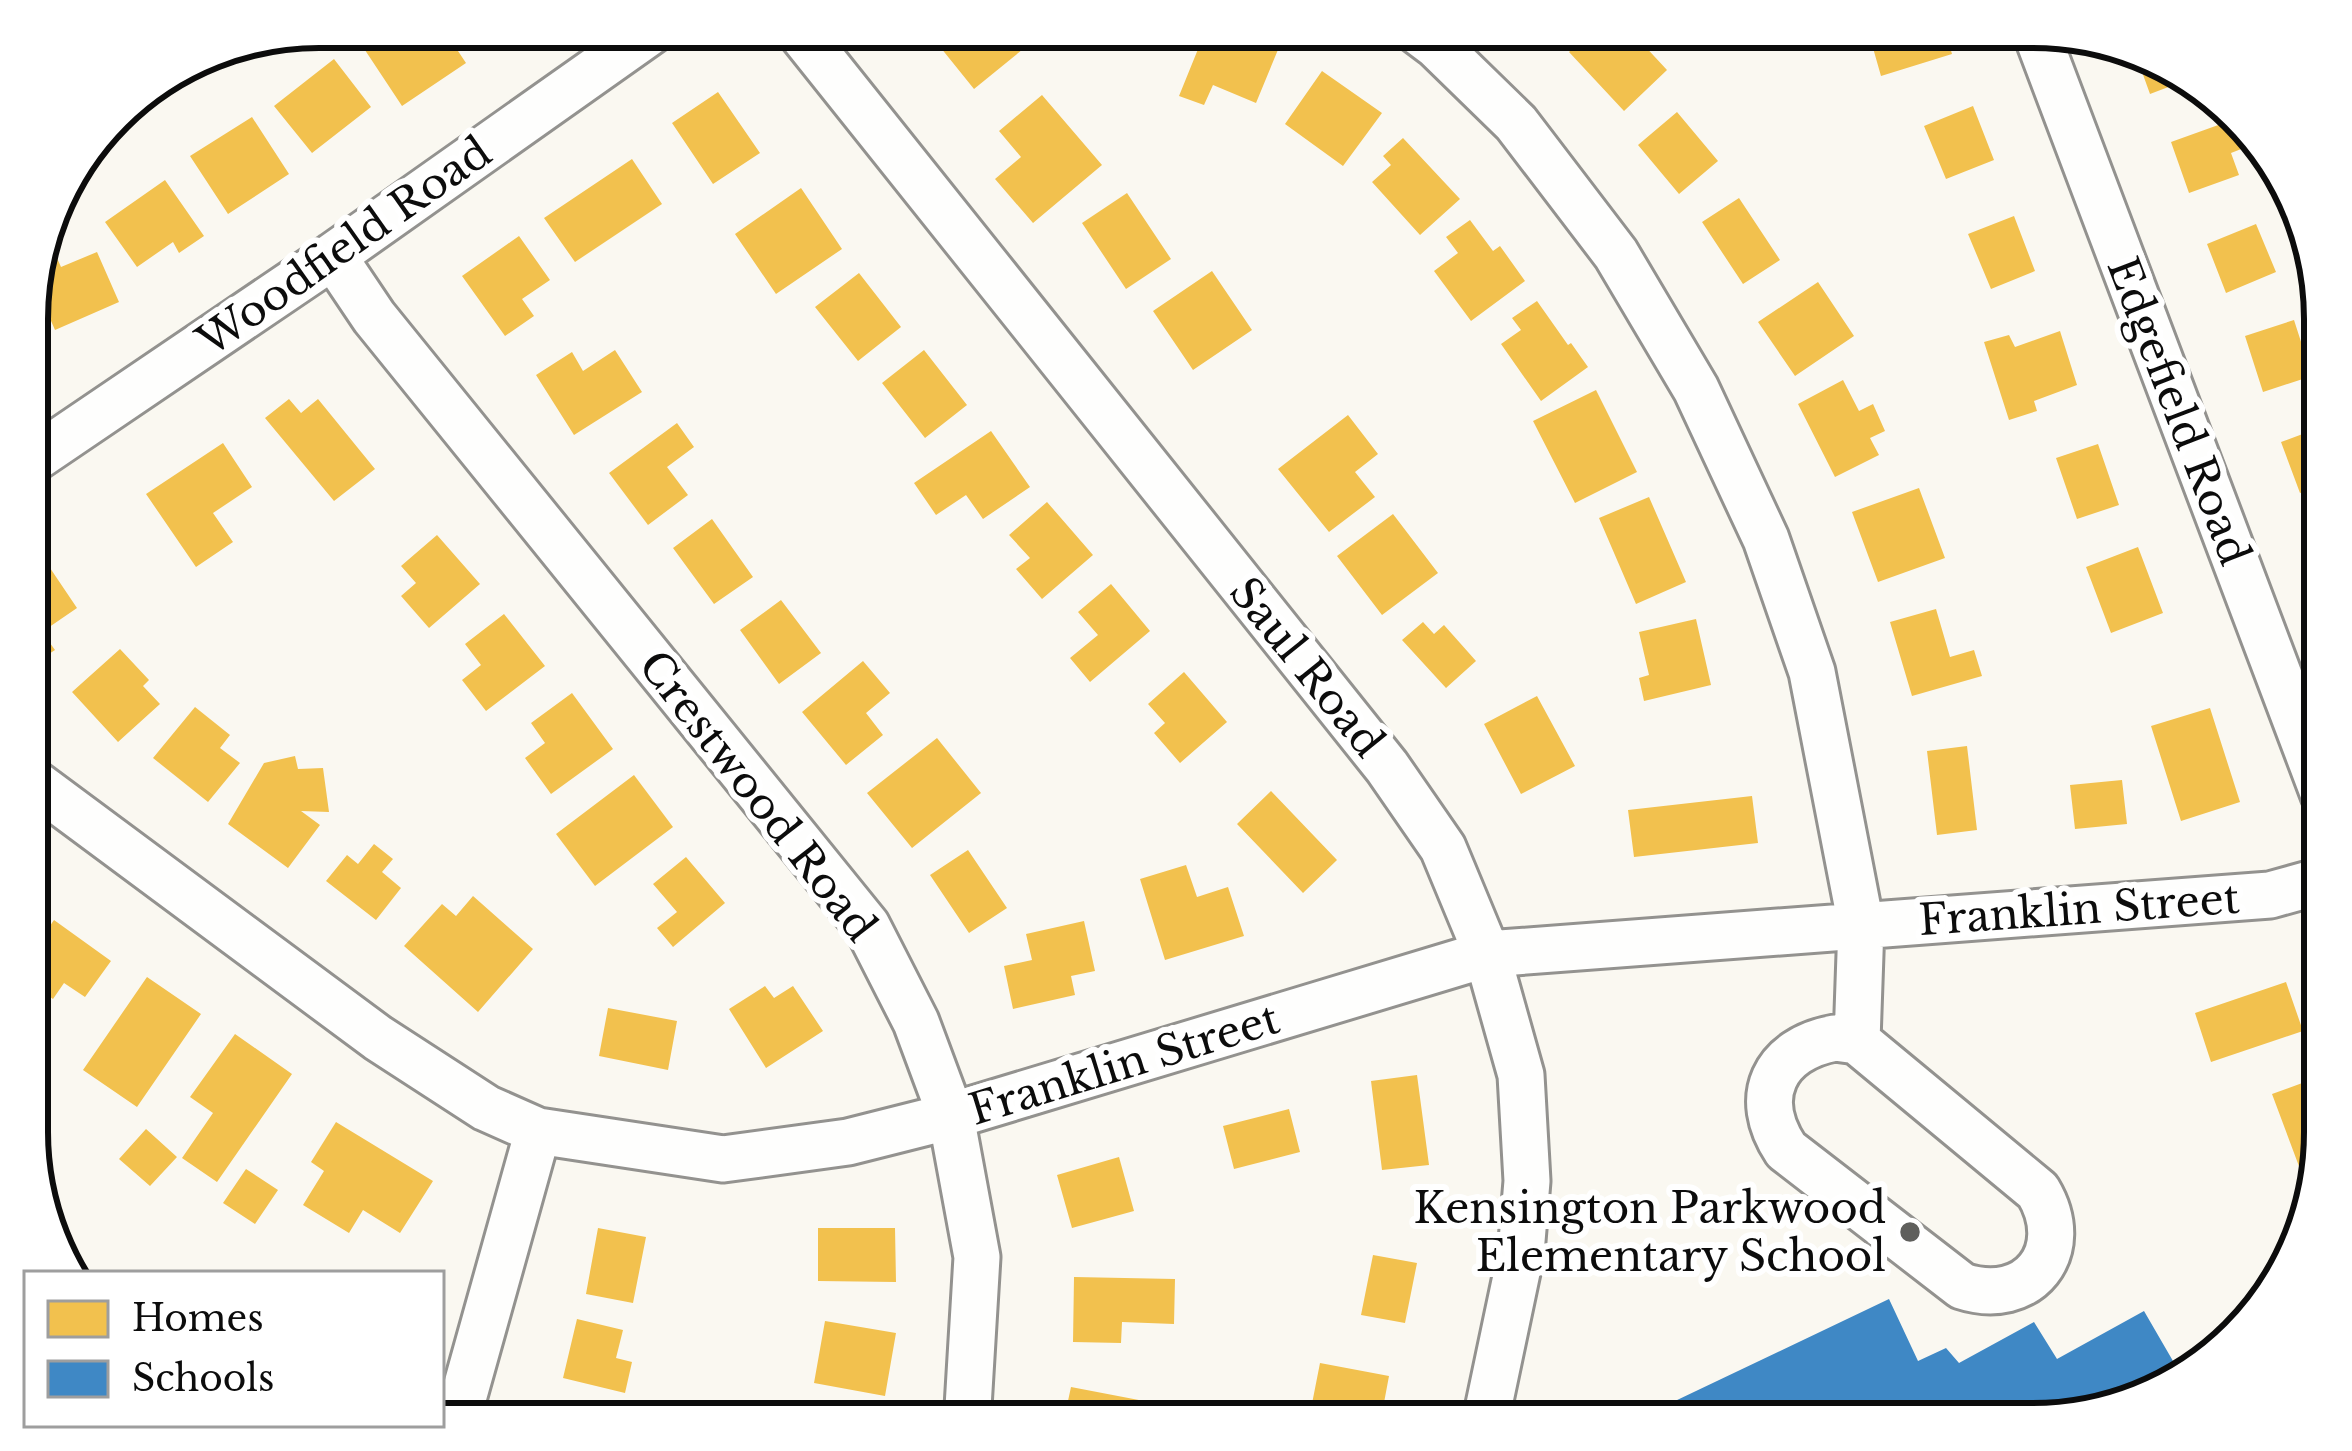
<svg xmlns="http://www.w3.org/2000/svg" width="2352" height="1451" viewBox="0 0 2352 1451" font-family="'Libre Baskerville',serif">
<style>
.homes{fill:#f2c14e}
.schools{fill:#3f88c5}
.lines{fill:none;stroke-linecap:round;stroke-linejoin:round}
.minor-casing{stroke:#93928f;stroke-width:51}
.minor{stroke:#fefefd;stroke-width:45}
.poi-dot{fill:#5f5f5c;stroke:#fff;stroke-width:4.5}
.labels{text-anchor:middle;stroke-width:12;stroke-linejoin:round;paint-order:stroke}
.street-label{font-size:42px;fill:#0c0c0c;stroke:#fff}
.poi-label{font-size:42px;fill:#0c0c0c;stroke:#fff;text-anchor:end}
.rim{fill:none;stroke:#0c0c0c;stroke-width:6}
</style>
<rect width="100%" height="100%" fill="#faf8f1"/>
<path class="homes" d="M374,27h68l24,36 -64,43 -45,-68z
M924,27h90l14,18 -54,44z
M1080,27h80l-5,24 -77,-15z
M1207,27h43l32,13 -26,63 -43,-18 -9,20 -25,-9z
M1596,27h61l-16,15 26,28 -43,41 -55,-59z
M1867,27h77l8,27 -71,22z
M2137,58l58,18 8,9 -19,7 -5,-9 -29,11z
M334,59l37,48 -59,46 -38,-47z
M1322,71l60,42 -39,53 -58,-42z
M718,92l42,61 -47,31 -41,-61z
M1042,95l60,70 -69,58 -38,-44 26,-22 -22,-26z
M1973,106l21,54 -48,19 -22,-53z
M1677,112l41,49 -39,33 -41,-49z
M252,117l37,57 -61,40 -38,-58z
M2235,119l7,8 7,19 -18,7 8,22 -50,18 -18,-51z
M1403,138l57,61 -40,36 -48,-53 19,-17 -8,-9z
M632,159l30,45 -87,58 -31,-44z
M165,180l39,56 -25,17 -6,-11 -36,25 -32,-45z
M801,188l41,61 -66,45 -41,-60z
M1127,193l44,66 -45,30 -44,-66z
M1739,198l41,62 -37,24 -41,-62z
M2014,216l21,55 -44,18 -23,-55z
M1470,220l23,31 7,-5 25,35 -54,40 -37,-50 24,-18 -12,-16z
M2256,224l20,48 -50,21 -19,-49z
M519,236l31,44 -28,19 12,17 -29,20 -43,-60z
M97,252l22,50 -64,28 -24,-55 2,-6 24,-11 4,9z
M1212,271l40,59 -59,40 -40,-59z
M859,273l42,54 -43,34 -43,-54z
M1818,282l36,54 -59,40 -37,-54z
M1537,301l31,44 3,-2 17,24 -47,34 -40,-57 20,-14 -9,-12z
M2294,320l18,56 -49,16 -18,-56z
M2060,331l17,54 -43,16 3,10 -28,9 -25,-78 25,-7 6,12z
M615,350l27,42 -68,43 -38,-60 36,-23 11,19z
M924,350l43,55 -42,33 -43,-55z
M1843,380l16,31 14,-7 12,27 -15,7 9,17 -44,22 -37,-73z
M1596,390l41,82 -62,31 -42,-82z
M289,399l12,14 17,-14 57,70 -41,32 -69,-83z
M1348,415l30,39 -23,18 20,25 -46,35 -51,-63z
M677,423l17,24 -27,20 21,28 -40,30 -39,-52z
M2324,426v58l-24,9 -19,-51z
M991,431l39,56 -47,32 -17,-24 -30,20 -22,-32z
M223,443l29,44 -39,26 20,29 -37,25 -50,-73z
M2098,444l21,61 -42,14 -21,-61z
M1919,488l26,70 -67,24 -26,-70z
M1649,497l37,85 -50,22 -37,-86z
M1047,502l46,53 -51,44 -26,-30 14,-11 -21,-23z
M1393,514l45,59 -56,42 -45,-59z
M712,519l41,58 -39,27 -41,-56z
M437,535l43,49 -51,44 -28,-32 15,-13 -15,-17z
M2138,547l25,66 -52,20 -25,-66z
M46,562l31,46 -35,24 13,18 -23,15 -3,-4v-88z
M1111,584l39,47 -60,51 -20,-24 28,-23 -20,-23z
M781,600l40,53 -42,31 -39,-54z
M1936,609l14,48 24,-7 8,26 -70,20 -22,-74z
M504,614l41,52 -59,45 -24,-31 19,-15 -16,-21z
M1696,619l15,66 -67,16 -5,-23 10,-3 -10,-43z
M1423,622l11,12 10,-9 32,36 -30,27 -44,-48z
M120,649l29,31 -6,6 17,18 -42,38 -46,-50z
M863,661l27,32 -24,20 17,22 -37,30 -44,-53z
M1184,672l43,50 -47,41 -26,-30 11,-10 -17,-19z
M572,693l41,56 -62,45 -26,-36 20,-15 -14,-20z
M1537,696l38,70 -54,28 -37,-70z
M195,707l35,28 -10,13 20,15 -32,39 -55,-44z
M2210,708l30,94 -59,19 -30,-95z
M937,738l44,55 -69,55 -45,-55z
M1967,746l10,84 -40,5 -10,-84z
M295,756l3,13 25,-1 6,44 -28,-1 19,14 -32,43 -60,-44 36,-61z
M634,775l39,52 -78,59 -39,-52z
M2122,780l5,44 -52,5 -5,-44z
M1271,791l66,69 -34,33 -66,-69z
M1752,796l6,47 -124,14 -6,-47z
M374,844l19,15 -11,13 19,16 -25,32 -50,-39 21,-26 11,9z
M968,850l39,58 -38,25 -39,-58z
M686,857l39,46 -52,44 -16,-19 20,-16 -24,-28z
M1186,865l11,32 31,-10 16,49 -79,24 -25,-81z
M473,896l60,53 -55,63 -74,-66 38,-42 14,12z
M54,920l57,41 -26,36 -21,-14 -11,16 -24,-17v-26z
M1084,921l11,50 -24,5 4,19 -62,14 -9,-43 28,-6 -6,-26z
M147,977l54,37 -64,93 -54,-37z
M2286,982l17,49 -92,31 -16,-49z
M765,986l9,12 19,-12 30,45 -57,37 -37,-59z
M608,1008l69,13 -9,49 -69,-14z
M235,1034l57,40 -75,108 -35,-24 31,-45 -23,-16z
M1417,1075l12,90 -47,5 -11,-89z
M2324,1075v75l-10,33 -8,2 -34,-91z
M1289,1109l11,43 -66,17 -11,-43z
M336,1122l97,59 -33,52 -37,-23 -14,23 -46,-28 21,-34 -13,-9z
M146,1129l31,28 -27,29 -31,-27z
M1119,1157l15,54 -62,17 -15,-53z
M246,1169l32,21 -23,34 -32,-21z
M598,1228l48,9 -13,66 -47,-9z
M818,1228h77l1,54 -78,-1z
M1373,1255l44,8 -12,60 -44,-8z
M1074,1277l101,2 -1,45 -52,-2 -1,21 -48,-1z
M577,1319l46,11 -7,28 16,4 -7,31 -62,-15z
M825,1321l71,12 -11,63 -71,-13z
M1320,1363l69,13 -9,48h-72z
M1071,1387l73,14 -4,23h-77z
M783,1409l62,13 -1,2h-64z"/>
<path class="schools" d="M1889,1299l29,62 28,-13 13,15 75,-41 23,37 87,-48 40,69 -6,5 -127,38 -365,1 -11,-23z"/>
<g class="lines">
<g class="minor-casing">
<path id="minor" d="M796,27l591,740 56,81 44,106 34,121 6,106 -6,72 -36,171
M1412,27l24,18 80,78 100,131 80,135 70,150 46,133 49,253 -4,116
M2034,27l290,768
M333,256l41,61 493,609 49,96 35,94 26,141 -10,167
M29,462l304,-206 324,-229
M29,779l349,259 108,70 52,23 185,28 125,-17 103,-26 536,-162 783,-59 54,-15
M1835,1038l22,3 181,150c36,60 -9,117 -76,95l-176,-136c-35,-53 -12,-101 49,-112z
M456,1424l82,-293"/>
</g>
<use href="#minor" class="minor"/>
</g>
<circle class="poi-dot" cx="1910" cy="1232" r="12"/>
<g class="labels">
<g class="street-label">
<text transform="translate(344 246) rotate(-35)" y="15">Woodfield Road</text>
<text transform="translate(2179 411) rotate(69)" y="15">Edgefield Road</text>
<text transform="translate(1307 667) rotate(51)" y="15">Saul Road</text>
<text transform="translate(758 796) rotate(52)" y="15">Crestwood Road</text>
<text transform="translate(2079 909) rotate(-4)" y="15">Franklin Street</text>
<text transform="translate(1124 1064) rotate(-17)" y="15">Franklin Street</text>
</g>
<g class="poi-label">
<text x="1886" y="1223">Kensington Parkwood<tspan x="1886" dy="48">Elementary School</tspan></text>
</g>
</g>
<path d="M0 0H2352V1451H0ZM319 48H2033A271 271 0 0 1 2304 319V1132A271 271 0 0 1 2033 1403H319A271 271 0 0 1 48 1132V319A271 271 0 0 1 319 48Z" fill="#fff" fill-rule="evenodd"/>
<path class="rim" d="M319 48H2033A271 271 0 0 1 2304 319V1132A271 271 0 0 1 2033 1403H319A271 271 0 0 1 48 1132V319A271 271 0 0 1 319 48Z"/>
<rect x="24" y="1271" width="420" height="156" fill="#ffffff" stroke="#9e9e9e" stroke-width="3"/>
<rect x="48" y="1301" width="60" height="36" fill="#f2c14e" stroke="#9e9e9e" stroke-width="3"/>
<text x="132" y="1331" font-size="36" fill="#0c0c0c">Homes</text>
<rect x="48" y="1361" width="60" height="36" fill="#3f88c5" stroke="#9e9e9e" stroke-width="3"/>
<text x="132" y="1391" font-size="36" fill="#0c0c0c">Schools</text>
</svg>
